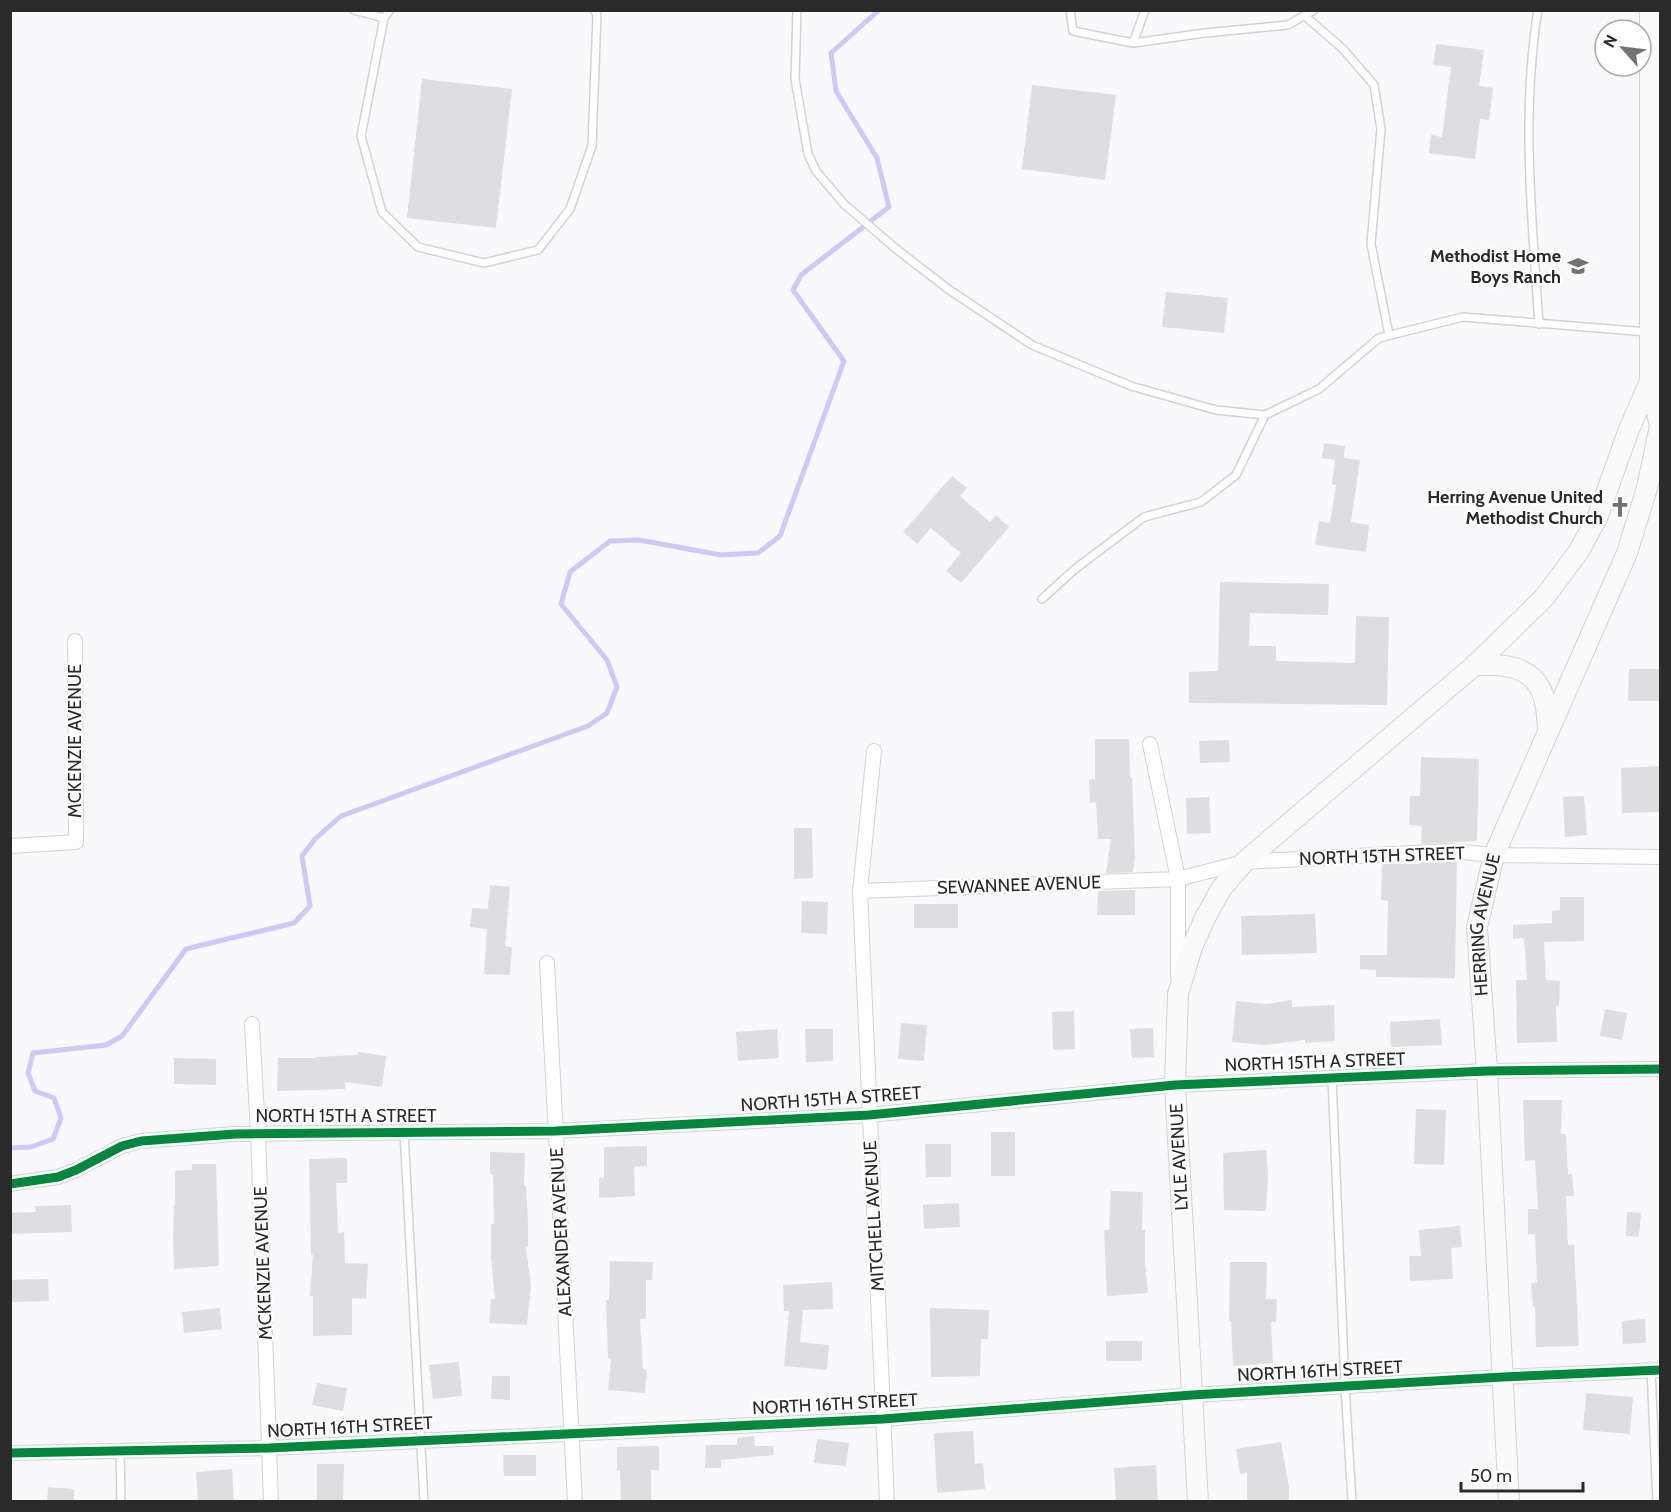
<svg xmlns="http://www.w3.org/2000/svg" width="1671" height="1512" viewBox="0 0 1671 1512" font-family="Cabin,sans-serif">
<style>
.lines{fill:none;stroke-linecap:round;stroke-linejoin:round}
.stream{stroke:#ccc9fc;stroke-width:5}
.building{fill:#dedee0}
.lane-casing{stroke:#d2d2d3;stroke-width:10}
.street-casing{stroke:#d2d2d3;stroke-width:16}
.secondary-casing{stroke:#d2d2d3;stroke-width:22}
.lane{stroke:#fefefe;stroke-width:7}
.street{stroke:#fefefe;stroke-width:14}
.secondary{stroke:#fafafb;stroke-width:20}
.cycleway-casing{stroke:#fff;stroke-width:13}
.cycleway{stroke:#00873e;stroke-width:9}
.labels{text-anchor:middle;stroke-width:4.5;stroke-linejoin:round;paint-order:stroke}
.poi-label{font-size:18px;font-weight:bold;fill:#2a2a2b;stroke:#fff;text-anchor:end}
.street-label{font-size:18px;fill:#2a2a2b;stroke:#fff}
</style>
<rect width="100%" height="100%" fill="#f9f9fb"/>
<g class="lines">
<path class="stream" d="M10,1148l21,-1 22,-8 8,-21 -7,-20 -19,-7 -7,-18 5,-20 73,-8 16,-9 64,-87 108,-26 16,-17 -8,-50 13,-17 26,-23 247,-90 19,-13 10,-26 -10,-27 -46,-56 9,-32 40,-31 29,-1 82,15 37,-2 22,-17 64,-175 -51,-71 8,-15 88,-68 -12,-49 -41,-67 -5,-38 48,-43"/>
</g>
<path class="building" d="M1436,44l48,6 -5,36 14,2 -4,32 -9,-1 -5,40 -46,-6 2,-18 11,2 9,-70 -18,-2z
M422,79l90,10 -16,139 -89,-10z
M1032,85l84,10 -11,85 -83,-11z
M1166,292l62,6 -4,35 -62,-6z
M1324,443l21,3 -1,12 16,2 -9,62 18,3 -3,27 -51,-7 4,-24 11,2 6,-38h-4l3,-25 -13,-2z
M952,476l15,12 -7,8 30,26 6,-7 13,12 -48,56 -15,-12 15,-18 -30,-25 -14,16 -14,-12z
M1220,582l109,2 -1,31 -78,-2 -1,33h27v15l79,2 1,-47 33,1 -2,88 -198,-2v-31l29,-1z
M1629,669h31v32h-32z
M1095,739h34l1,38h2l3,82 -2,13 -27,1 5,-34h-13l-2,-37 -6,1 -1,-24h6z
M1229,740l1,22 -30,1 -1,-22z
M1421,757l58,2 -2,82 -56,3 1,-18 -13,-1 1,-29h10z
M1660,766v46l-38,1 -1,-45z
M1584,796l3,39 -22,2 -2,-40z
M1209,797l2,36 -24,1 -1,-36z
M794,828h18l1,50 -19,1z
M1457,861l-2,117 -79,-1v-7l-16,-1v-14h27l1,-54 -7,-1 1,-36h39v-2z
M490,885l20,2 -5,59 7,1 -2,28 -26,-1 3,-45 -17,-2 2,-19 16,1z
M1135,890v25h-38l1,-24z
M1560,897h24v44l-40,1 2,38 14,1 -1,25h-3l1,36 -40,1 -1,-63h11l-3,-42 -11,1v-14l39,-2v-12l8,-1z
M802,901l26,1 -1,32 -26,-1z
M914,904h44v24h-44z
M1315,914l2,39 -75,2 -1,-39z
M1292,1000v7l42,-2 1,36 -30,2v-3l-39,5 -34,-3 4,-41 31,3z
M1605,1009l22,4 -5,27 -22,-4z
M1074,1011l1,38 -22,1 -1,-38z
M1440,1019l2,26 -51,2 -1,-25z
M901,1023l26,2 -3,36 -26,-2z
M1153,1028l1,29 -22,1 -2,-29z
M777,1029l2,29 -41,3 -2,-29z
M805,1029h28v32l-27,1z
M358,1052l28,4 -4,31 -37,-5v7l-68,2 1,-33h37v-1l43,-2z
M174,1058l42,1v26l-42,-1z
M1523,1100h39l-1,34h5l2,40h4l2,22h-8l2,49 6,-1 5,102 -43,1 -1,-41 -2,1 -2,-24 6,-1 -2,-48h-7v-25h10l-3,-49 -10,1z
M1416,1109l30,1 -2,55 -30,-1z
M991,1132h24v44h-24z
M925,1144h26v33h-25z
M647,1146v20l-13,1 1,29 -36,2v-20h5v-31z
M1266,1150l2,24 -2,37 -42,-1 -1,-57z
M490,1152l35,1 -1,32h2l2,38v24h-2l5,39 -4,39 -38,-2 2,-24h4l-4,-41v-34h3l-1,-50h-3z
M347,1158v25h-11l2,50 6,-1 1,31 23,1 -2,35 -14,-1v37l-39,1v-40h-3l3,-41h-2l-2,-96z
M192,1164h24l3,102 -45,3 -1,-31 1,-32h1v-35l17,-1z
M1111,1191l32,1 -1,38h3v33l3,30 -41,3 -3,-66h5z
M959,1203l1,24 -36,2 -1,-24z
M71,1205l1,27 -62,2v-21l26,-1 -1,-6z
M1627,1212l14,1 -2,24 -13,-1z
M1460,1226l2,21 -11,1 2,31 -43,2 -1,-25h12l-2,-26z
M610,1261l43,1 -1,18h-6v39h-6l3,50 4,1 -2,23 -37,-3 3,-32h-3l-2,-58h3z
M1230,1262h37l-1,37h11l-1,23h-5l2,41 -40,3 -2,-45h-2z
M48,1279l1,22 -39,1v-22z
M832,1282l1,27 -30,1 -3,32 29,3 -2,25 -43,-4 5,-55h-5l-1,-26z
M220,1308l2,21 -38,4 -2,-21z
M930,1308l59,2 -1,29h-7l-1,37 -49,1z
M1645,1319l1,24 -23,1 -1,-23z
M1106,1341h36v20h-36z
M459,1362l3,34 -29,3 -4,-34z
M492,1376h18v24l-19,-1z
M317,1383l30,5 -4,23 -31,-6z
M1586,1393l47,4 -3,37 -47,-4z
M973,1431l2,33 8,-1 2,26 -48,4 -3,-60z
M754,1436l1,10h18l1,9 -53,5v8h-16l1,-23h31v-7z
M817,1439l32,4 -3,23 -32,-3z
M1281,1442l8,45v15h-42v-29l-7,1 -4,-25z
M659,1446v24h-8v32h-30l-1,-31h-3v-24z
M503,1455h33v21h-32z
M317,1464h27l-1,38h-26z
M1156,1465l2,37h-42l-2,-34z
M232,1469l2,33h-36l-2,-30z
M48,1487l26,2v13h-27z"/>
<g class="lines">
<g class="lane-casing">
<path id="lane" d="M354,10l30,8 6,-8
M797,10l-2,69 13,75 8,17 28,33 51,44 53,41 84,56 99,41 85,24 49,5 54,-26 60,-51 84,-21 184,15
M1070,10l3,21 60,12 72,-10 83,-8 26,-15
M1538,10c-17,103 -6,211 1,314
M1305,16l38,33 31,36 7,44 -10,115 18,91
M384,18l-23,118 21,76 36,35 66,16 54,-13 32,-41 22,-63 5,-131 -3,-5
M1133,43l12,-33
M1042,599l33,-30 69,-52 57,-15 35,-27 29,-60
M1332,1078l13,308 7,116
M404,1133l20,369
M1651,1370l6,132
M120,1451l1,51"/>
</g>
<g class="street-casing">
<path id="street" d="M1150,744l28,135v97
M874,751l-14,140 27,611
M10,846l66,-4 -1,-201
M860,891l318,-12 66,-17 207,-11 43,4 166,2
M547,963l28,539
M252,1024l6,109 13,369
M10,1184l48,-7 18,-7 46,-24 19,-5 94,-7 321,-3 313,-16 306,-30 312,-14 173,-2
M10,1453l259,-5 614,-29 309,-24 311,-18 157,-7"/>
</g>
<g class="secondary-casing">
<g id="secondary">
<path d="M1475,665c27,-1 58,0 68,30 4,10 4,23 5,34"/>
<path d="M1198,1502l-23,-417 3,-91 14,-47 13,-29 16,-29 23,-27 231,-197 69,-67 35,-47 19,-35 30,-84 22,-51"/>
<path id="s1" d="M1509,1502l-22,-431 -10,-144 17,-72 133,-302 20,-65 13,-62 -10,-45v-371"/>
</g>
</g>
<use href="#lane" class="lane"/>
<use href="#street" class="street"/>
<use href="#secondary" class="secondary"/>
<g class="cycleway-casing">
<path id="cycleway" d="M10,1184l48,-7 18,-7 46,-24 19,-5 94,-7 321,-3 313,-16 306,-30 312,-14 173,-2
M10,1453l259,-5 614,-29 309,-24 311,-18 157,-7"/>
</g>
<use href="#cycleway" class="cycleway"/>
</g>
<defs>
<g id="school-bare" transform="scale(1.62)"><path d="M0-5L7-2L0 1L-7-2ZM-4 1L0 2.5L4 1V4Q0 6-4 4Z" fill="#727274" stroke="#fff" stroke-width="2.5" paint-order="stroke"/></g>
<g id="church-bare" transform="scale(1.62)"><path d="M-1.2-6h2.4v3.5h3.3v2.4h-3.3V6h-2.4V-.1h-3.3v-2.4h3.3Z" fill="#727274" stroke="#fff" stroke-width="2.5" paint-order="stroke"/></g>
</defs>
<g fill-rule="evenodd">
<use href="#school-bare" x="1578" y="266"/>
<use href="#church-bare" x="1620" y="507"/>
</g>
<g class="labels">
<g class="poi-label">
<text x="1561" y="262">Methodist Home<tspan x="1561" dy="21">Boys Ranch</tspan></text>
<text x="1603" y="503">Herring Avenue United<tspan x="1603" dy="21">Methodist Church</tspan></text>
</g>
<g class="street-label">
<text transform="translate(75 741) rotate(-90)" y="6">MCKENZIE AVENUE</text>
<text transform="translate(1382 856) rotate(-2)" y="6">NORTH 15TH STREET</text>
<text transform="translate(1019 885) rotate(-2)" y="6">SEWANNEE AVENUE</text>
<text dy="6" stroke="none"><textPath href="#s1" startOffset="579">HERRING AVENUE</textPath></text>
<text transform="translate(1315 1062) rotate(-2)" y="6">NORTH 15TH A STREET</text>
<text transform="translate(831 1099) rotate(-4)" y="6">NORTH 15TH A STREET</text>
<text x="346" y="1122">NORTH 15TH A STREET</text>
<text transform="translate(1179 1157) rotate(-93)" y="6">LYLE AVENUE</text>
<text transform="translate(874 1216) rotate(-93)" y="6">MITCHELL AVENUE</text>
<text transform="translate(561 1232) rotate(-93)" y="6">ALEXANDER AVENUE</text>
<text transform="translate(263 1263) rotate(-92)" y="6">MCKENZIE AVENUE</text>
<text transform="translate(1320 1371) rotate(-3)" y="6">NORTH 16TH STREET</text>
<text transform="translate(835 1404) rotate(-3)" y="6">NORTH 16TH STREET</text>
<text transform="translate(350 1427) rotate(-3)" y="6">NORTH 16TH STREET</text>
</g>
</g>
<rect width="1671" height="1512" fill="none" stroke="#2a2a2b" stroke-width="24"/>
<g transform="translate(1623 48) rotate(298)"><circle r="28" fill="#ffffff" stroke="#aaaaaa" stroke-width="1.5"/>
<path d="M0-4.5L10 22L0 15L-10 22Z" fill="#727274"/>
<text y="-9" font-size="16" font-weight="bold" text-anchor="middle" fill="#2a2a2b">N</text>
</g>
<path d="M1461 1482v9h122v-9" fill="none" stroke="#2a2a2b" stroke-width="3"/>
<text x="1470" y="1482" font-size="18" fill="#2a2a2b" stroke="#ffffff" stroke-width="4.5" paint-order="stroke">50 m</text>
</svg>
